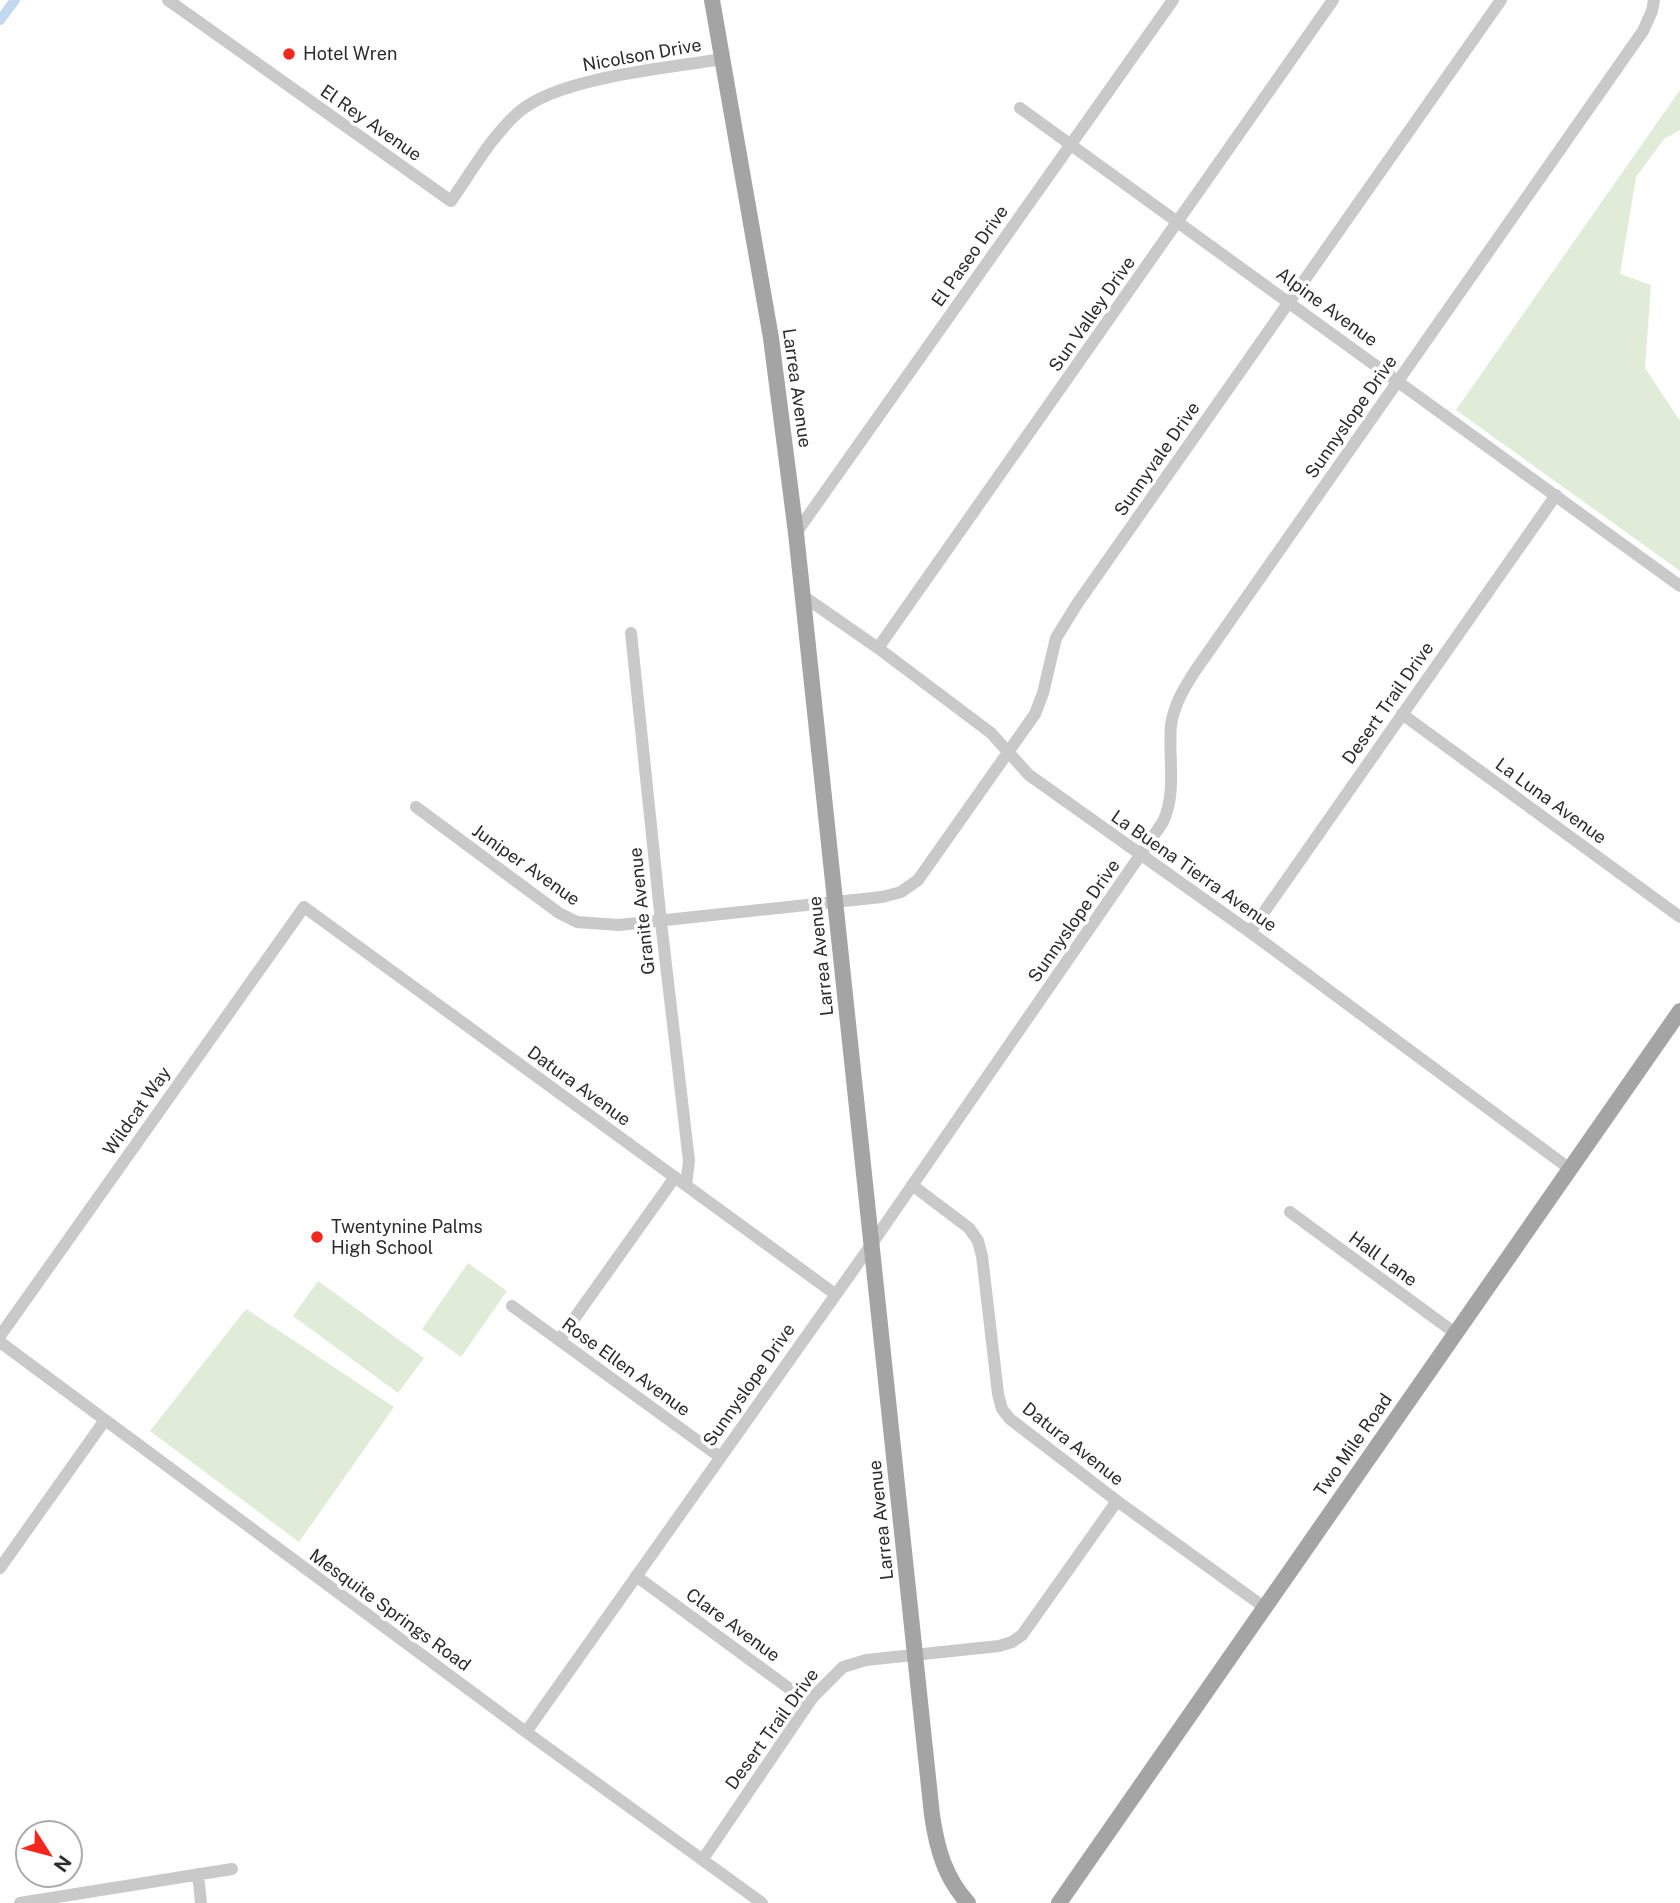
<svg xmlns="http://www.w3.org/2000/svg" width="1680" height="1903" viewBox="0 0 1680 1903" font-family="'Public Sans',sans-serif">
<style>
.green{fill:#e0ecd8}
.lines{fill:none;stroke-linecap:round;stroke-linejoin:round}
.canal{stroke:#c2d8ee;stroke-width:10}
.minor{stroke:#c9c9c9;stroke-width:12}
.major{stroke:#a4a4a4;stroke-width:16}
.poi-dot{fill:#f4261e;stroke:#fff;stroke-width:2.5}
.labels{text-anchor:middle;stroke-width:7;stroke-linejoin:round;paint-order:stroke}
.poi-label{font-size:18px;fill:#2c2c2c;stroke:#fff;text-anchor:start}
.street-label{font-size:18px;fill:#2c2c2c;stroke:#fff}
</style>
<rect width="100%" height="100%" fill="#fff"/>
<path class="green" d="M1680,90v40l-16,9 -28,38 -16,97 31,11 -6,83 35,53v150l-224,-161z
M468,1263l39,28 -46,66 -39,-28z
M318,1281l106,77 -26,35 -105,-77z
M246,1309l148,98 -95,135 -149,-111z"/>
<g class="lines">
<path class="canal" d="M0,20l15,-20"/>
<path class="minor" d="M168,0l283,201c21,-30 41,-66 69,-90 41,-34 148,-43 202,-52
M1020,108l660,478
M796,533l377,-533
M803,596l75,52 113,85 38,42 221,157 320,237
M631,633l30,289 28,239 -3,24
M878,648l455,-648
M1402,714l278,203
M416,807l143,106 18,9 42,3 263,-28 19,-5 17,-12 117,-166 8,-21 13,-55 21,-34 424,-604
M1250,932l306,-437
M912,1185l57,43 9,13 4,15 16,138 4,15 8,10 107,82 147,106
M1290,1212l165,121
M512,1306l208,151
M0,1336l304,-429 531,387
M559,1340l116,-163
M0,1342l526,390 236,171
M0,1568l105,-148
M636,1576l173,127
M526,1732l345,-487 292,-423c14,-31 5,-64 8,-97 3,-20 13,-37 24,-54l448,-640 9,-20 2,-11
M703,1859l110,-162 30,-30 23,-7 133,-14 13,-4 10,-7 95,-134
M198,1874l3,29
M20,1903l212,-34"/>
<path class="major" d="M712,0l59,338 25,195 136,1282c5,34 13,63 36,88
M1059,1903l621,-892"/>
</g>
<g class="poi-dot">
<circle cx="289" cy="54" r="7"/>
<circle cx="317" cy="1237" r="7"/>
</g>
<g class="labels">
<g class="poi-label">
<text x="303" y="60">Hotel Wren</text>
<text x="331" y="1233">Twentynine Palms<tspan x="331" dy="21">High School</tspan></text>
</g>
<g class="street-label">
<text transform="translate(642 55) rotate(-10)" y="6">Nicolson Drive</text>
<text transform="translate(371 123) rotate(35)" y="6">El Rey Avenue</text>
<text transform="translate(970 256) rotate(-55)" y="6">El Paseo Drive</text>
<text transform="translate(1327 307) rotate(36)" y="6">Alpine Avenue</text>
<text transform="translate(1092 314) rotate(-55)" y="6">Sun Valley Drive</text>
<text transform="translate(797 388) rotate(82)" y="6">Larrea Avenue</text>
<text transform="translate(1351 417) rotate(-55)" y="6">Sunnyslope Drive</text>
<text transform="translate(1157 459) rotate(-55)" y="6">Sunnyvale Drive</text>
<text transform="translate(1388 703) rotate(-55)" y="6">Desert Trail Drive</text>
<text transform="translate(1551 801) rotate(36)" y="6">La Luna Avenue</text>
<text transform="translate(526 865) rotate(35)" y="6">Juniper Avenue</text>
<text transform="translate(1194 871) rotate(35)" y="6">La Buena Tierra Avenue</text>
<text transform="translate(642 911) rotate(-96)" y="6">Granite Avenue</text>
<text transform="translate(1074 921) rotate(-55)" y="6">Sunnyslope Drive</text>
<text transform="translate(821 956) rotate(-96)" y="6">Larrea Avenue</text>
<text transform="translate(579 1086) rotate(36)" y="6">Datura Avenue</text>
<text transform="translate(137 1111) rotate(-55)" y="6">Wildcat Way</text>
<text transform="translate(1383 1259) rotate(36)" y="6">Hall Lane</text>
<text transform="translate(626 1367) rotate(36)" y="6">Rose Ellen Avenue</text>
<text transform="translate(749 1385) rotate(-55)" y="6">Sunnyslope Drive</text>
<text transform="translate(1073 1444) rotate(38)" y="6">Datura Avenue</text>
<text transform="translate(1353 1445) rotate(-55)" y="6">Two Mile Road</text>
<text transform="translate(881 1520) rotate(-96)" y="6">Larrea Avenue</text>
<text transform="translate(390 1610) rotate(36)" y="6">Mesquite Springs Road</text>
<text transform="translate(733 1625) rotate(36)" y="6">Clare Avenue</text>
<text transform="translate(772 1729) rotate(-54)" y="6">Desert Trail Drive</text>
</g>
</g>
<g transform="translate(49 1854) rotate(126)"><circle r="33" fill="#ffffff" stroke="#ababab" stroke-width="2"/>
<path d="M0-5L12 26L0 18L-12 26Z" fill="#f4261e"/>
<text y="-10" font-size="19" font-weight="bold" text-anchor="middle" fill="#2c2c2c">N</text>
</g>
</svg>
